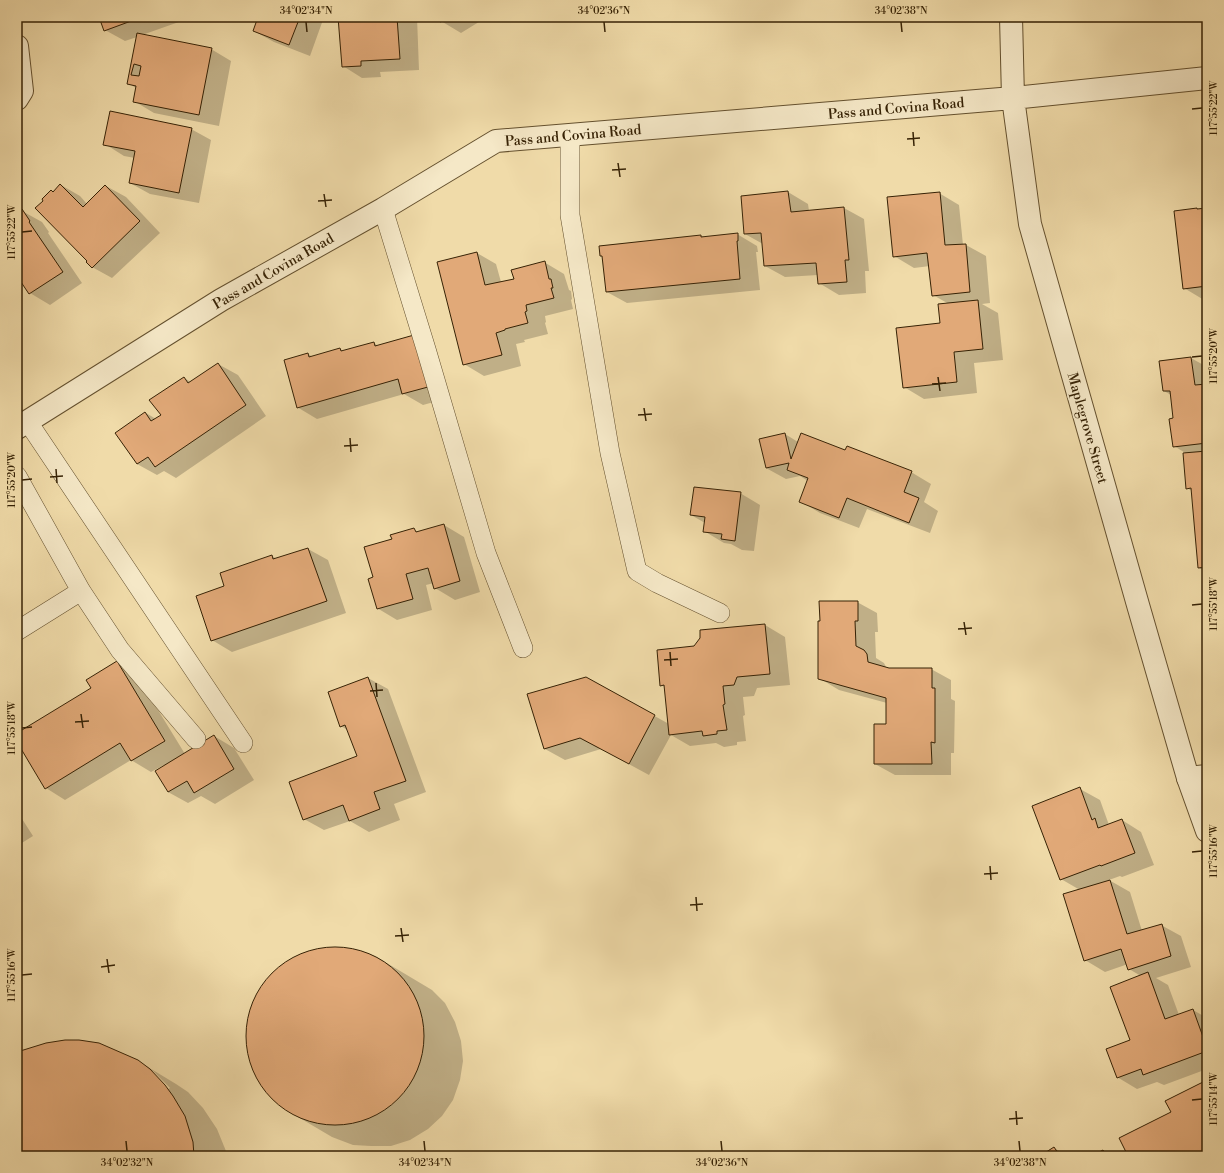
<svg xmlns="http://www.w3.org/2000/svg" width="1224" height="1173" viewBox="0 0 1224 1173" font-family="'Libre Bodoni',serif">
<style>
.shadow{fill:#0003;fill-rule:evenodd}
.building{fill:#e1a978;stroke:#362205;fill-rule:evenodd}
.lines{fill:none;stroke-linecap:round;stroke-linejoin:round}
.service-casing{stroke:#64502e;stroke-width:20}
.minor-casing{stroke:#64502e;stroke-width:24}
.tertiary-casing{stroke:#64502e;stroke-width:24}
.service{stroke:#f5e8c7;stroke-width:19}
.minor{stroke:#f5e8c7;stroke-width:22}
.tertiary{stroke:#f5e8c7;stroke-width:22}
.ticks{fill:none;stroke:#362205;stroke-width:1.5}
.labels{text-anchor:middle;stroke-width:3.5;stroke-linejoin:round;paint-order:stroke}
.street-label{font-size:14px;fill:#362205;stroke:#f5e8c7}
.neatline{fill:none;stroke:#362205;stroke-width:1.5}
.ticks-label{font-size:10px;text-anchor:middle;fill:#362205}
</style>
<rect width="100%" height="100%" fill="#f0dba9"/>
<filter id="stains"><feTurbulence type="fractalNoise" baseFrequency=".005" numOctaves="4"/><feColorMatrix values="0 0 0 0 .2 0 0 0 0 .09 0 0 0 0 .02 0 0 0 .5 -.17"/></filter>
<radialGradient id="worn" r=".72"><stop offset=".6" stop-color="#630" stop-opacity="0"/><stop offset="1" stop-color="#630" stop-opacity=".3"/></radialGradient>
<path class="shadow" d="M100,17h93l-51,18 69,14 20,12 -12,65 -65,-13 -20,-12 2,-13 -8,-5 9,-46 -12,4 -20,-11z
M259,17h65l-14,39 -36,-14 -20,-11z
M330,17h87l2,53 -39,2 1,5 -19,1 -19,-12 -3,-44z
M438,17h49l-26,16 -20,-12z
M191,129l20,11 -12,63 -49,-9 -20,-11 5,-25 -11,-2 -19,-12z
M61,185l19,11 7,8 19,-18 20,11 34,36 -48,45 -20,-11 -4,-6 -35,-69z
M788,192l20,12 1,7 35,-3 20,11 5,52h-4l1,22 -27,2 -20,-12 -1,-8 -33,2 -20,-11 -2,-22 -18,-10z
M939,193l20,12 4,40h3l20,11 4,47 -8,1 16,9 5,47 -29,3 3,30 -53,6 -20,-12 37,-63 8,-20 -16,-9 -3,-29 -16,2 -20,-12z
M1207,209v90l-3,1 -20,-12z
M22,211l20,11 7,10 -1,1 34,50 -32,22 -20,-12 -13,-19v-60z
M737,234l20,12 1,6h-2l4,38 -133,13 -20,-11 -4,-36 -3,-10 101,-10 3,1z
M477,253l19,11 5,18 14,-3 29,-17 20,12 5,16 2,1 1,8 -1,1 2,9 -28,7 1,6 -1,1 3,11 -24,6 1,2 -9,2 5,22 -37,10 -20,-12z
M374,343l74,55 -25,7 -19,-11 -87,25 -20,-12 -12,-46 23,-7 5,3 27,-8 4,2z
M1191,358l16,9v205l-8,-4 -7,-77 -5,-3v-34l-13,-8v-27l-3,-24 -7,-4 -4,-30z
M218,364l20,11 28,41 -90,62 -12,-7 -7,4 -20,-11 9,-51 10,6 7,-4 21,-37 7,4z
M785,434l13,8 48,9 65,21 20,12 -7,18 14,9 -8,22 -63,-24 -8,19 -39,-15 -20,-12 8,-20 -8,-5 -14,3 -20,-11z
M740,493l20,12 -6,46 -12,-1 -11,-6 -7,-1 -20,-12 1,-8 -14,-8z
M444,525l20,12 16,55 -25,8 -20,-12 -1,-5 -8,2 6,25 -35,10 -20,-12 -3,-30 19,-38 21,-10 5,2z
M308,549l20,11 18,53 -114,39 -20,-12 14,-53 46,-31 5,3z
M857,602l20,11 1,19h-3l1,26 8,5 3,6h44l20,11v19l4,2 -1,52h-3v22h-56l-20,-11 12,-39v-22l-48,-13 -20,-12z
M765,625l20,12 5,48 -33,3 -3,8 -11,1 2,18 -2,1 3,25 -9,1v3l-13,2 -8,-4 -26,3 -19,-11 -22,40 -48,-26 -36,11 -20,-11 41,-71 83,46 -4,-37 -4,-2 34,-38z
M117,663l19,11 49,80 29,-18 20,12 20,32 -39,24 -14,-8 -13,7 -20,-11 -4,-27 -13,7 -20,-12 -66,40 -19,-12 -29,-48v-6l75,-46z
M368,678l20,11 38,103 -32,12 6,16 -31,12 -19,-11 -26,9 -20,-11 55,-62 -10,-26 -8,-5z
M1080,789l20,11 9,25 13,-5 19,12 13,33 -32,12 -2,-1 -11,4 21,12 12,39 19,-6 20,11 10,31 -35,11 12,7 11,30 14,-5 14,8v51l-43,16 -7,-3 -20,7 -20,-12 15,-37 9,-64 -12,-7 -1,-5 -23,8 -20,-12 -5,-70 -19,-11z
M17,811l16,25 -16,10z
M337,947l21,3 17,6 57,34 13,13 10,19 6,19 2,20 -3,19 -7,20 -11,16 -14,13 -18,11 -19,6h-20l-18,-1 -21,-8 -39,-23 -15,-10 -14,-14 -10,-19 -6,-17 -1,-21 2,-18 8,-20 10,-15 13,-14 17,-10 21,-7z
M17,1053l121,8 38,23 12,8 15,16 14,21 11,27h-211zM150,1071h3l17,17 -2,1z
M1207,1081v75h-78l43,-43z
M1054,1148l14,8h-26z
M1103,1151l9,5h-18z"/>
<path class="building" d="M99,17h43l-38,14z
M258,17h42l-11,28 -36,-14z
M329,17h68l3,42 -39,2v5l-19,1 -4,-50z
M437,17h12l-9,5z
M137,33l75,15 -13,67 -66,-13 3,-16 -9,-2zM134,64l7,2 -2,10 -8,-1z
M110,111l82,17 -13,65 -50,-10 6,-32 -32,-6z
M60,184l23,23 22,-22 35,36 -48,47 -6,-6 1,-1 -52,-53 8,-7 -1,-2 9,-9 2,2z
M788,191l3,21 53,-5 5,53h-4l2,22 -29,2 -2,-21 -52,3 -3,-33 -17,1 -3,-38z
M940,192l5,53 21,-1 4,48 -38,4 -5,-43 -34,4 -6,-60z
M1197,208v1l10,-1v78l-24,3 -9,-78z
M22,209l8,12 -1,1 34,50 -34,22 -12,-18v-63z
M738,233v8h-1l3,38 -134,13 -4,-36h-2l-1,-10 102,-11v2z
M477,252l8,33 29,-6 -3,-9 34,-9 4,18h2l2,9h-2l3,10 -28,7 1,6 -2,1 3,11 -23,6v1l-9,3 6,22 -39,10 -26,-103z
M978,300l5,49 -29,3 3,30 -54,6 -7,-60 44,-5 -2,-19z
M414,335l14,52 -26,7 -4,-15 -101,29 -13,-48 24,-7 1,4 31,-9 1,3 33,-9 1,4z
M1191,357l4,28 12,-1v59l-34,4 -4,-28 4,-1 -3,-27h-7l-4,-30z
M218,363l28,42 -91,62 -7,-10 -11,7 -22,-31 30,-21 6,9 10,-6 -12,-15 35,-23 4,6z
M785,433l6,26 10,-26 44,17 2,-4 65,25 -8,21 15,6 -10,25 -62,-25 -8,20 -40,-16 9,-24 -21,-8 2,-7 -23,5 -7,-29z
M1207,451v116l-9,1 -7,-80 -5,1 -3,-36z
M694,487l47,5 -6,49 -14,-2 1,-5 -19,-2 2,-15 -15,-2z
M444,524l16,57 -26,8 -6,-21 -22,6 7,25 -36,10 -9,-30 5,-2 -9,-30 28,-8 -2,-4 24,-7 2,4z
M308,548l19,53 -116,40 -15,-45 28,-10 -4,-13 52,-18 1,4z
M819,601h39v20h-3l1,25 8,4 3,4 1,8 21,6h43v20h3v55l-4,-1 1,22h-58v-40h12v-26l-68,-19v-58h2z
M765,624l5,50 -33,3 -3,8 -11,1 2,18 -2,1 4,25 -10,1v3l-14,2 -1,-5 -33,4 -5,-50 -4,1 -3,-36 37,-4 6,-8v-8z
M117,661l48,80 -34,20 -11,-18 -75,46 -28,-47v-9l74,-45 -5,-8z
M368,677l38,104 -32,11 6,17 -31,12 -6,-16 -40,15 -14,-38 68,-26 -12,-31 -5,2 -12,-35z
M586,677l69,38 -26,49 -49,-26 -36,11 -17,-55z
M214,735l20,34 -40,24 -7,-12 -19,11 -13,-21z
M1080,787l12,33 3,-2 3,10 24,-9 13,34 -34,13 -1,-1 -40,15 -28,-74z
M1110,880l17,54 35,-10 9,32 -43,14 -7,-21 -37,12 -21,-67z
M246 1036a89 89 0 1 1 178 0a89 89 0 1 1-178 0Z
M1148,972l17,47 28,-10 14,39v3l-64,24 -2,-6 -24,9 -11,-29 24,-9 -20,-53z
M65,1040h14l20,3 39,17 12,9 15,16 8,11 12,20 8,26 1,14h-177v-104l29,-9z
M1207,1080v73l-6,3h-73l-9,-18 52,-26 -6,-11z
M1054,1147l6,9h-20z
M1103,1150l4,6h-15z"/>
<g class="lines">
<g class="service-casing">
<path id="service" d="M570,135v80l40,238 27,118 20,12 63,30
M383,209l43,140 60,204 37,95
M28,422l215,321
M17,476l64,115 39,59 76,89
M17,631l64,-40"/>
</g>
<g class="minor-casing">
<path id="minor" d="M17,46l5,45 -5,8
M1188,778l19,-2"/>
</g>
<g class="tertiary-casing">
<path id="tertiary" d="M1011,17l2,81 17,126 108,381 50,173 19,53
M17,428l204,-128 162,-91 113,-68 517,-43 194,-20"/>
</g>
<use href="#service" class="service"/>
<use href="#minor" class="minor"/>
<use href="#tertiary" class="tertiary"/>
</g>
<path class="ticks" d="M306,22l1,10M604,22l1,10M901,22l1,10M1192,109l10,-1M913,132l1,14M907,139l13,-1M618,163l2,14M612,170l14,-1M324,194l2,13M318,201l14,-1M22,232l10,-1M1192,357l10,-1M938,377l2,14M932,384l14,-1M644,408l2,13M638,415l14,-1M350,438l1,14M344,446l14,-1M56,469l1,14M50,477l13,-1M22,480l10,-1M1192,605l10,-1M964,622l2,13M958,629l14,-1M670,652l1,14M664,660l14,-1M376,683l1,14M370,691l13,-1M81,714l2,14M75,722l14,-1M22,728l10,-1M1192,852l10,-1M990,866l1,14M984,874l14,-1M696,897l1,14M690,905l13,-1M401,928l2,14M395,936l14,-1M107,959l2,14M101,967l14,-2M22,975l10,-1M1192,1100l10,-1M1016,1111l1,14M1009,1119l14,-1M126,1141l1,10M424,1141l1,10M721,1141l1,10M1019,1141l1,10"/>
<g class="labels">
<g class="street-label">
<text transform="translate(896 108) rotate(-5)" y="5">Pass and Covina Road</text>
<text transform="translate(573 135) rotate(-5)" y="5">Pass and Covina Road</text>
<text transform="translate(273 271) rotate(-30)" y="5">Pass and Covina Road</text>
<text transform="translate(1088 428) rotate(74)" y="5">Maplegrove Street</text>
</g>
</g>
<rect width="1224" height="1173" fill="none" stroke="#f0dba9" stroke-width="44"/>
<rect x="22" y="22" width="1180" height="1129" class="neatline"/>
<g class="ticks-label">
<text x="306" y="14">34°02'34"N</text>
<text x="604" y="14">34°02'36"N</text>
<text x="901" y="14">34°02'38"N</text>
<text transform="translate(1213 108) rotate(-90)" y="4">117°55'22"W</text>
<text transform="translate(11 232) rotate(-90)" y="4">117°55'22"W</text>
<text transform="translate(1213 356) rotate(-90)" y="4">117°55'20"W</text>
<text transform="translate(11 480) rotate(-90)" y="4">117°55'20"W</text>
<text transform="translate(1213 604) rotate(-90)" y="4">117°55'18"W</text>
<text transform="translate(11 728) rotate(-90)" y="4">117°55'18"W</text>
<text transform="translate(1213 851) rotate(-90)" y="4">117°55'16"W</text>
<text transform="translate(11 975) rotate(-90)" y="4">117°55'16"W</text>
<text transform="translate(1213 1099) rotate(-90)" y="4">117°55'14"W</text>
<text x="127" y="1166">34°02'32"N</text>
<text x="425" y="1166">34°02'34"N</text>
<text x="722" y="1166">34°02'36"N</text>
<text x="1020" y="1166">34°02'38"N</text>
</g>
<rect width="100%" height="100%" filter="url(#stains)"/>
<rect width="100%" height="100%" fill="url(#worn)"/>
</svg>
